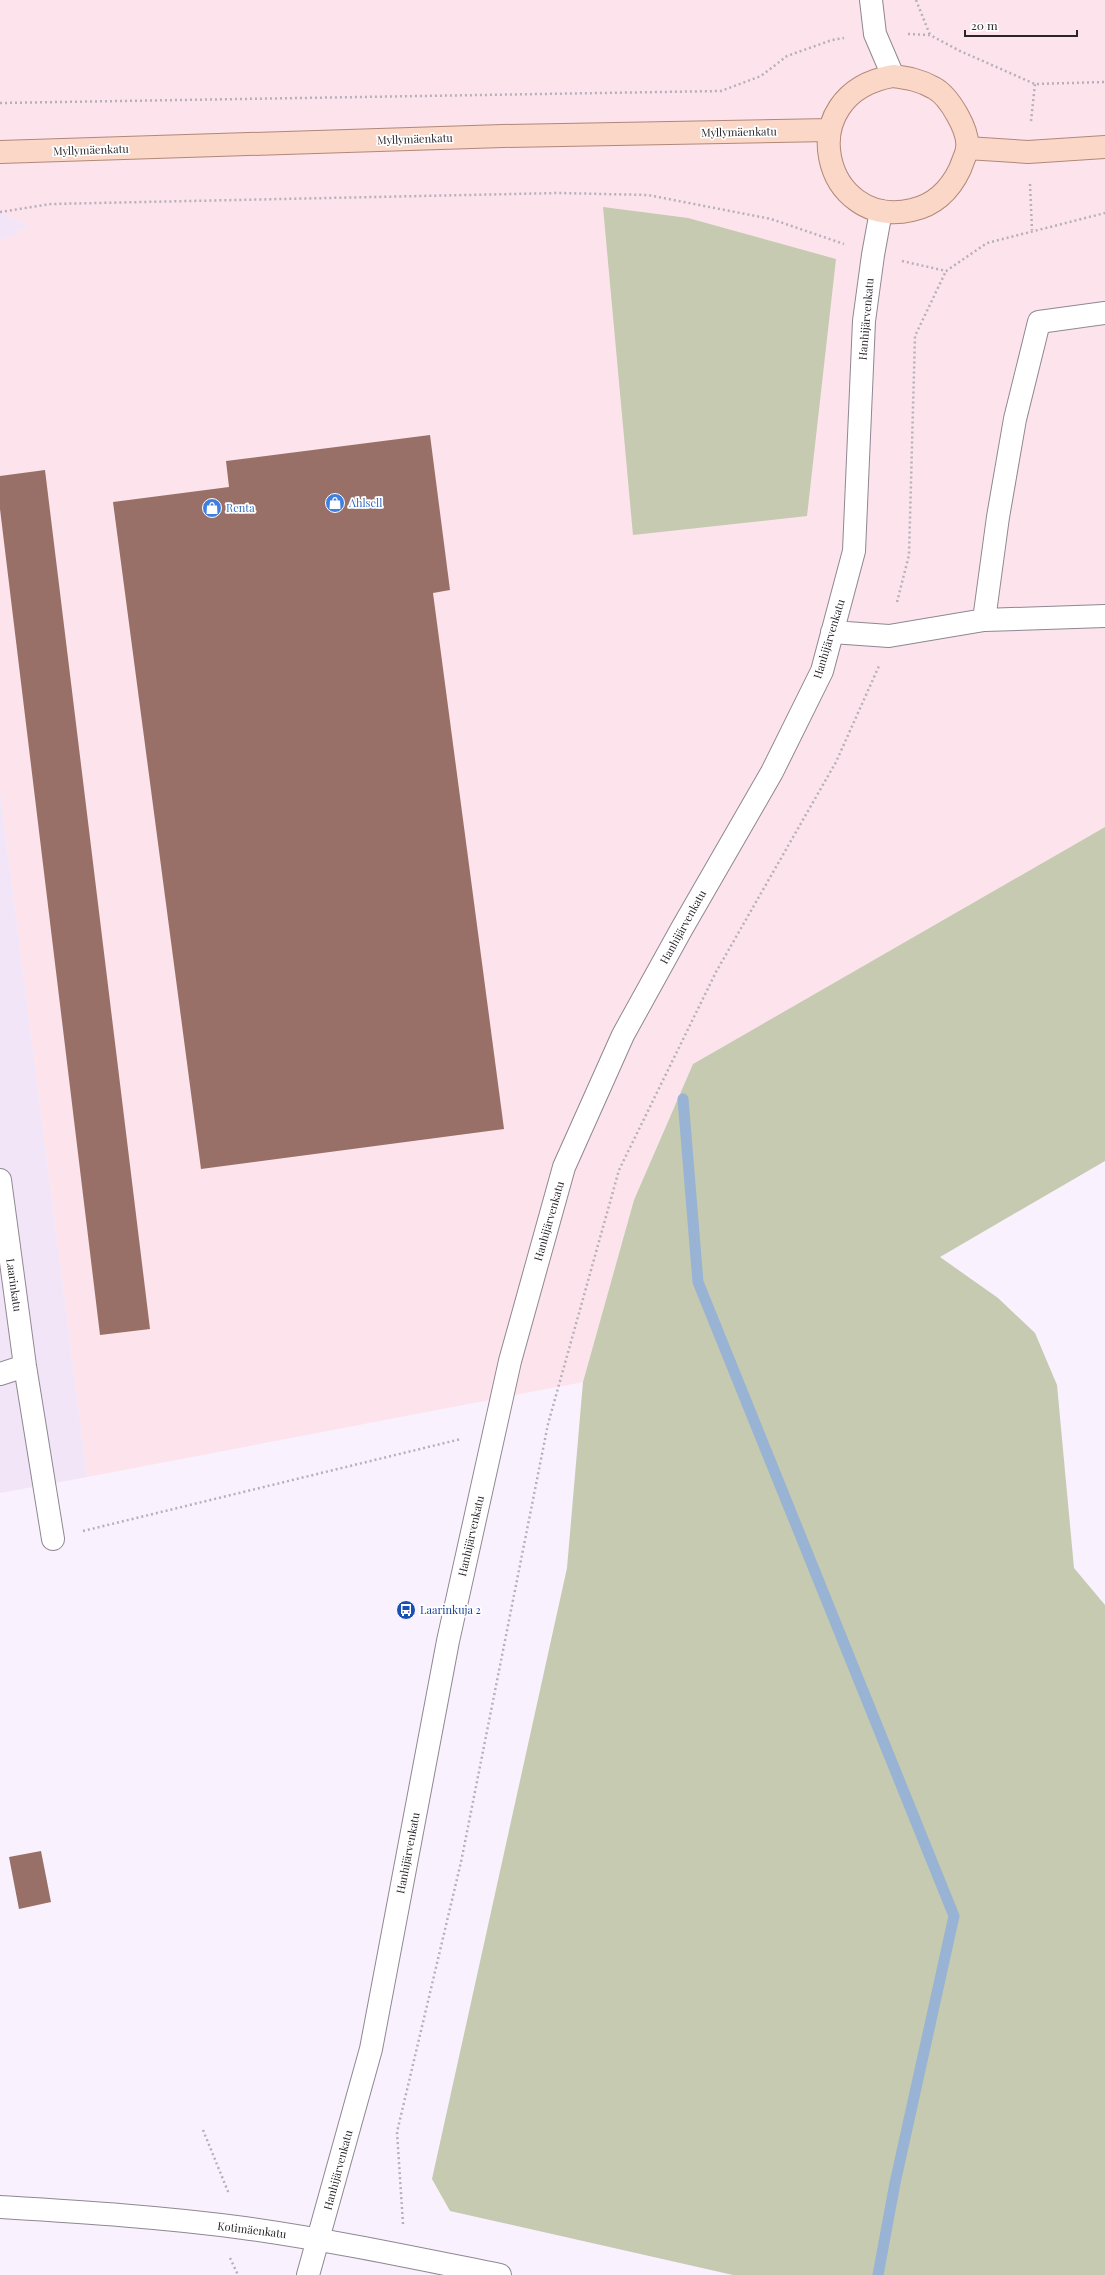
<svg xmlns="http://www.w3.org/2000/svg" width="1105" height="2275" viewBox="0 0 1105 2275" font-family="'Playfair Display',serif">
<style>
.commercial{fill:#fce3ec}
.built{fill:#f1e5f7}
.green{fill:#c5cab0}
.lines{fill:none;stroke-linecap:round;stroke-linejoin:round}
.stream{stroke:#98b3d3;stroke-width:11}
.building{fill:#997067}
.minor-casing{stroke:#8f8792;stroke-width:24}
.major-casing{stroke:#b0887a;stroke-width:24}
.path{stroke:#b6b0ba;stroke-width:2.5;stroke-dasharray:2 3;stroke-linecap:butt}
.minor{stroke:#fff;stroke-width:22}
.major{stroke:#fbd7c8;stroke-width:22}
.labels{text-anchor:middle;stroke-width:3.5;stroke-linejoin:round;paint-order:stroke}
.street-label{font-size:11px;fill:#29262b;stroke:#fff}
.shop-label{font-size:11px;fill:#366cbe;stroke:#fff;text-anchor:start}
.transit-label{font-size:11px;fill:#164399;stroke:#fff;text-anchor:start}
</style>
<rect width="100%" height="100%" fill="#f9f1fd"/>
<path class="commercial" d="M0,0h1105v827l-412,237 -59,136 -51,182 -496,95 -87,-685v-551l29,-15 -29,-14z"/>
<path class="built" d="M0,212l29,14 -29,15z
M0,792l87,685 -87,16z"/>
<path class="green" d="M603,207l85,11 148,41 -29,257 -174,19z
M1105,827v334l-165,96 58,41 37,35 22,52 17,183 31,37v670h-372l-283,-64 -18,-32 135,-611 16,-186 51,-182 59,-136z"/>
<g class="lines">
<path class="stream" d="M683,1099l15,183 256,634 -59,267 -17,92"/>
</g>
<path class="building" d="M430,435l20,155 -17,3 71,536 -303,40 -88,-667 116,-15 -3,-26z
M45,470l105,859 -50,6 -100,-826v-33z
M41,1851l10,51 -32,7 -10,-52z"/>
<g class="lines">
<g class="minor-casing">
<path id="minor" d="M871,0l4,34 18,42
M984,620l14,-103 17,-98 24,-97 66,-9
M832,632l57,4 95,-16 121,-4
M0,1180l25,186 28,173
M0,1374l25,-8
M0,2207c81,5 164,10 244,21 86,12 171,30 256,47
M308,2275l63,-226 77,-408 62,-280 54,-194 59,-132 58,-105 91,-158 50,-101 32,-120 10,-230 9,-66 8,-44"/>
</g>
<g class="major-casing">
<path id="major" d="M893,76c15,2 27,4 41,12 15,8 36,43 33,61 -1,6 -5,14 -7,20 -10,21 -25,36 -48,41 -89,21 -123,-116 -19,-134z
M967,148l61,4 77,-5
M0,152l503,-16 326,-6"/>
</g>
<path class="path" d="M916,0l14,35
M908,34l22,1 30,16 75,33 70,-2
M0,103l721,-12 40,-15 26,-20 45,-16 12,-2
M1031,121l4,-37
M1030,184l2,46
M0,212l51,-8 508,-11 89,2 123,24 73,25
M902,261l44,10 41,-28 118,-30
M897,602l12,-47 6,-219 31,-65
M83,1531l378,-92
M203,2130l26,64
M403,2224l-6,-92 64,-270 87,-438 71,-254 97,-198 120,-210 43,-96
M230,2258l8,17"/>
<use href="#minor" class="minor"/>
<use href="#major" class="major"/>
</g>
<defs>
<g id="shop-disc" transform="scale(1)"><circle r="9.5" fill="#3f7fe0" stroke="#fff"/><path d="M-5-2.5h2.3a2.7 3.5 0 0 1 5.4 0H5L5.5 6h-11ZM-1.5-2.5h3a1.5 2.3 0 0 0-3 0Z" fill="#fff"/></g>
<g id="bus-disc" transform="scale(1)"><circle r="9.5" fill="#1a4fb4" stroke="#fff"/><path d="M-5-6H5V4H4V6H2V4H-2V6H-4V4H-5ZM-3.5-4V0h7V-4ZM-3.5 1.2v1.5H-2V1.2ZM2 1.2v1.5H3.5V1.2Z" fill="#fff"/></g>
</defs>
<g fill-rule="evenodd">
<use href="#shop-disc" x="335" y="503"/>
<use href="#shop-disc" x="212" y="508"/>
<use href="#bus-disc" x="406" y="1610"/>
</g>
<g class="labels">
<g class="street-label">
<text transform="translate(739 132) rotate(-1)" y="4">Myllymäenkatu</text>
<text transform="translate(415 139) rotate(-2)" y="4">Myllymäenkatu</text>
<text transform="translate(91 150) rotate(-2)" y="4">Myllymäenkatu</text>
<text transform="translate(866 319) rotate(-85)" y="4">Hanhijärvenkatu</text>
<text transform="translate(829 639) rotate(-73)" y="4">Hanhijärvenkatu</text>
<text transform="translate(683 927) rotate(-61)" y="4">Hanhijärvenkatu</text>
<text transform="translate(549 1221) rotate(-74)" y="4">Hanhijärvenkatu</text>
<text transform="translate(14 1285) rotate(82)" y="4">Laarinkatu</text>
<text transform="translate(471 1536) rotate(-77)" y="4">Hanhijärvenkatu</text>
<text transform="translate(408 1853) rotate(-79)" y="4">Hanhijärvenkatu</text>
<text transform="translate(338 2170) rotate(-75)" y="4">Hanhijärvenkatu</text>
<text transform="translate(252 2230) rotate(7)" y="4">Kotimäenkatu</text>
</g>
<g class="shop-label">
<text x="349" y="507">Ahlsell</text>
<text x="226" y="512">Renta</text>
</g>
<g class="transit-label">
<text x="420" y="1614">Laarinkuja 2</text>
</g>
</g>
<path d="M965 30v6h112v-6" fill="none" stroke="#29262b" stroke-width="2"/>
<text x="971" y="30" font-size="12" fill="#29262b" stroke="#ffffff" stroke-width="3" paint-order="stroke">20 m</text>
</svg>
